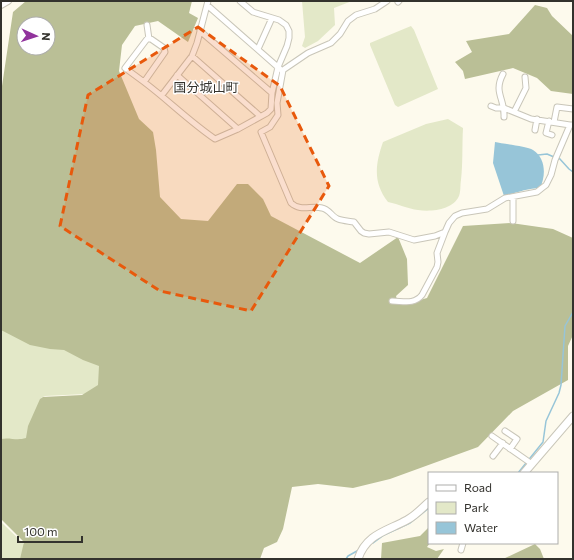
<svg xmlns="http://www.w3.org/2000/svg" width="574" height="560" viewBox="0 0 574 560" font-family="Commissioner,'Noto Sans JP',sans-serif">
<style>
.green{fill:#e3e8c8}
.forest{fill:#babf96;fill-rule:evenodd}
.water{fill:#97c5d8}
.lines{fill:none;stroke-linecap:round;stroke-linejoin:round}
.stream{stroke:#97c5d8;stroke-width:1.5}
.minor-casing{stroke:#c9c6b9;stroke-width:7}
.tertiary-casing{stroke:#c9c6b9;stroke-width:8}
.secondary-casing{stroke:#c9c6b9;stroke-width:9}
.minor{stroke:#fff;stroke-width:5}
.tertiary{stroke:#fff;stroke-width:6}
.secondary{stroke:#fff;stroke-width:7}
.marked{fill:#e8590c;fill-opacity:0.2;stroke:#e8590c;stroke-width:3;stroke-dasharray:8 5;stroke-linejoin:round}
.labels{text-anchor:middle;stroke-width:3;stroke-linejoin:round;paint-order:stroke}
.quarter-label{font-size:13px;fill:#33322d;stroke:#fff}
</style>
<rect width="100%" height="100%" fill="#fdfaed"/>
<path class="green" d="M302,1h50l-18,7 1,17 -17,16 -13,7 -3,-2 3,-9z
M411,26l3,4 24,59 -40,18 -3,-2 -25,-60v-2z
M448,119l15,9c-1,17 0,35 -2,52 -1,5 0,11 -2,16 -6,14 -28,16 -41,14 -10,-1 -19,-6 -30,-8 -15,-19 -13,-37 -5,-60l43,-18z
M1,326l66,21 35,17v20l-17,10 -40,2 -4,2 -13,41 -8,2 -19,-2z
M1,522l25,24 -3,13h-22z"/>
<path class="forest" d="M26,1h166l-3,12 9,5 -10,24 -30,-21 -23,5 -13,19 -3,26 20,48 14,13 3,18 4,47 21,22 27,2 29,-37h11l15,15 8,17 89,47 38,-26 9,22 1,26 -12,11 2,8 15,-2 14,-4 36,-72 48,-3 42,6 20,9v97l-5,11v34l-55,31 -35,36 -88,32 -37,9 -35,-4 -26,3 -9,42 -6,13 -13,6 -4,11h-240l4,-17 -23,-23v-80c9,-2 15,2 25,-1l2,-12 12,-27 3,-2 39,-2 16,-10 1,-19 -16,-6 -19,-10 -14,-1 -20,-4 -29,-15v-245l1,1 11,-74zM24,24h24v24h-24z
M535,5l12,3 5,8 21,20v58l-22,-3 -14,-13 -24,-10 -48,11 -2,-8 -8,-9 17,-10 -6,-11 43,-7z
M429,527v16h1l-3,4 9,4 8,-2 -7,10h-56l1,-16 38,-7z
M535,544l5,5 4,10h-41z"/>
<path class="water" d="M495,142c8,2 32,4 38,8 13,8 13,26 7,38 -12,0 -24,5 -36,8l-11,-33z"/>
<g class="lines">
<path class="stream" d="M538,155l9,-1 7,3
M559,158l10,11 4,3
M518,473l25,-31 3,-21 13,-28 2,-8 4,-59 8,-14
M373,543l11,-8 26,-12 19,-15
M346,559l2,-3 9,-5"/>
<g class="minor-casing">
<path id="minor" d="M387,1l-12,8 -19,6 -8,6 -8,13 -9,9 -23,10 -25,17 -6,33 1,12 -8,12 -9,5 30,71c10,9 20,2 31,5 7,1 10,9 16,11 5,2 11,2 16,3l7,9 3,2 5,1 20,-2 25,8 21,-4 10,-4 4,-9 6,-7 7,-3 25,-4 18,-11 32,-6 5,-4 4,-3 5,-10 4,-15 15,-35h3
M398,2l1,-1
M207,5l73,64
M147,25l2,14
M200,31l72,62
M147,39h4l13,9 1,4 -21,30 -19,-14z
M258,49l14,-31
M192,56l68,60
M503,74c-10,19 2,24 1,43
M177,75l61,54
M144,82c24,18 46,40 71,57l23,-10 29,-16 4,-4 1,-16 6,-26 9,-21 2,-8v-7l-3,-6 -7,-5 -26,-8 -13,-11
M162,95l30,-39 5,-13 11,-42
M491,106l5,2h8l27,11 39,6
M514,112l12,-24 -1,-11
M549,121l-3,12 6,2
M554,122l3,-15 16,2
M535,130l2,-11
M513,221v-24
M392,301c11,0 22,4 30,-6l15,-28 1,-5 -1,-9 8,-21
M505,431l12,8 -7,10
M492,436l40,28
M493,456l10,-13
M461,550l2,-7"/>
</g>
<g class="tertiary-casing">
<path id="tertiary" d="M1,5l7,-4"/>
</g>
<g class="secondary-casing">
<path id="secondary" d="M524,473l49,-57
M358,559c8,-25 29,-28 49,-39 9,-5 15,-12 22,-18"/>
</g>
<use href="#minor" class="minor"/>
<use href="#tertiary" class="tertiary"/>
<use href="#secondary" class="secondary"/>
</g>
<path class="marked" d="M198,27l82,59 49,100 -78,125 -91,-20 -100,-65 28,-131z"/>
<g class="labels">
<g class="quarter-label">
<text x="206" y="92">国分城山町</text>
</g>
</g>
<rect width="574" height="560" fill="none" stroke="#33322d" stroke-width="4"/>
<rect x="428" y="472" width="130" height="72" fill="#ffffff" stroke="#adadab"/>
<rect x="436" y="485" width="20" height="6" fill="#ffffff" stroke="#adadab"/>
<text x="464" y="492" font-size="12" fill="#33322d">Road</text>
<rect x="436" y="502" width="20" height="12" fill="#e3e8c8" stroke="#adadab"/>
<text x="464" y="512" font-size="12" fill="#33322d">Park</text>
<rect x="436" y="522" width="20" height="12" fill="#97c5d8" stroke="#adadab"/>
<text x="464" y="532" font-size="12" fill="#33322d">Water</text>
<g transform="translate(36 36) rotate(93)"><circle r="19" fill="#ffffff" stroke="#adadab"/>
<path d="M0-3L7 15L0 10L-7 15Z" fill="#91339c"/>
<text y="-6" font-size="11" font-weight="bold" text-anchor="middle" fill="#33322d">N</text>
</g>
<path d="M18 536v6h64v-6" fill="none" stroke="#33322d" stroke-width="2"/>
<text x="24" y="536" font-size="12" fill="#33322d" stroke="#ffffff" stroke-width="3" paint-order="stroke">100 m</text>
</svg>
